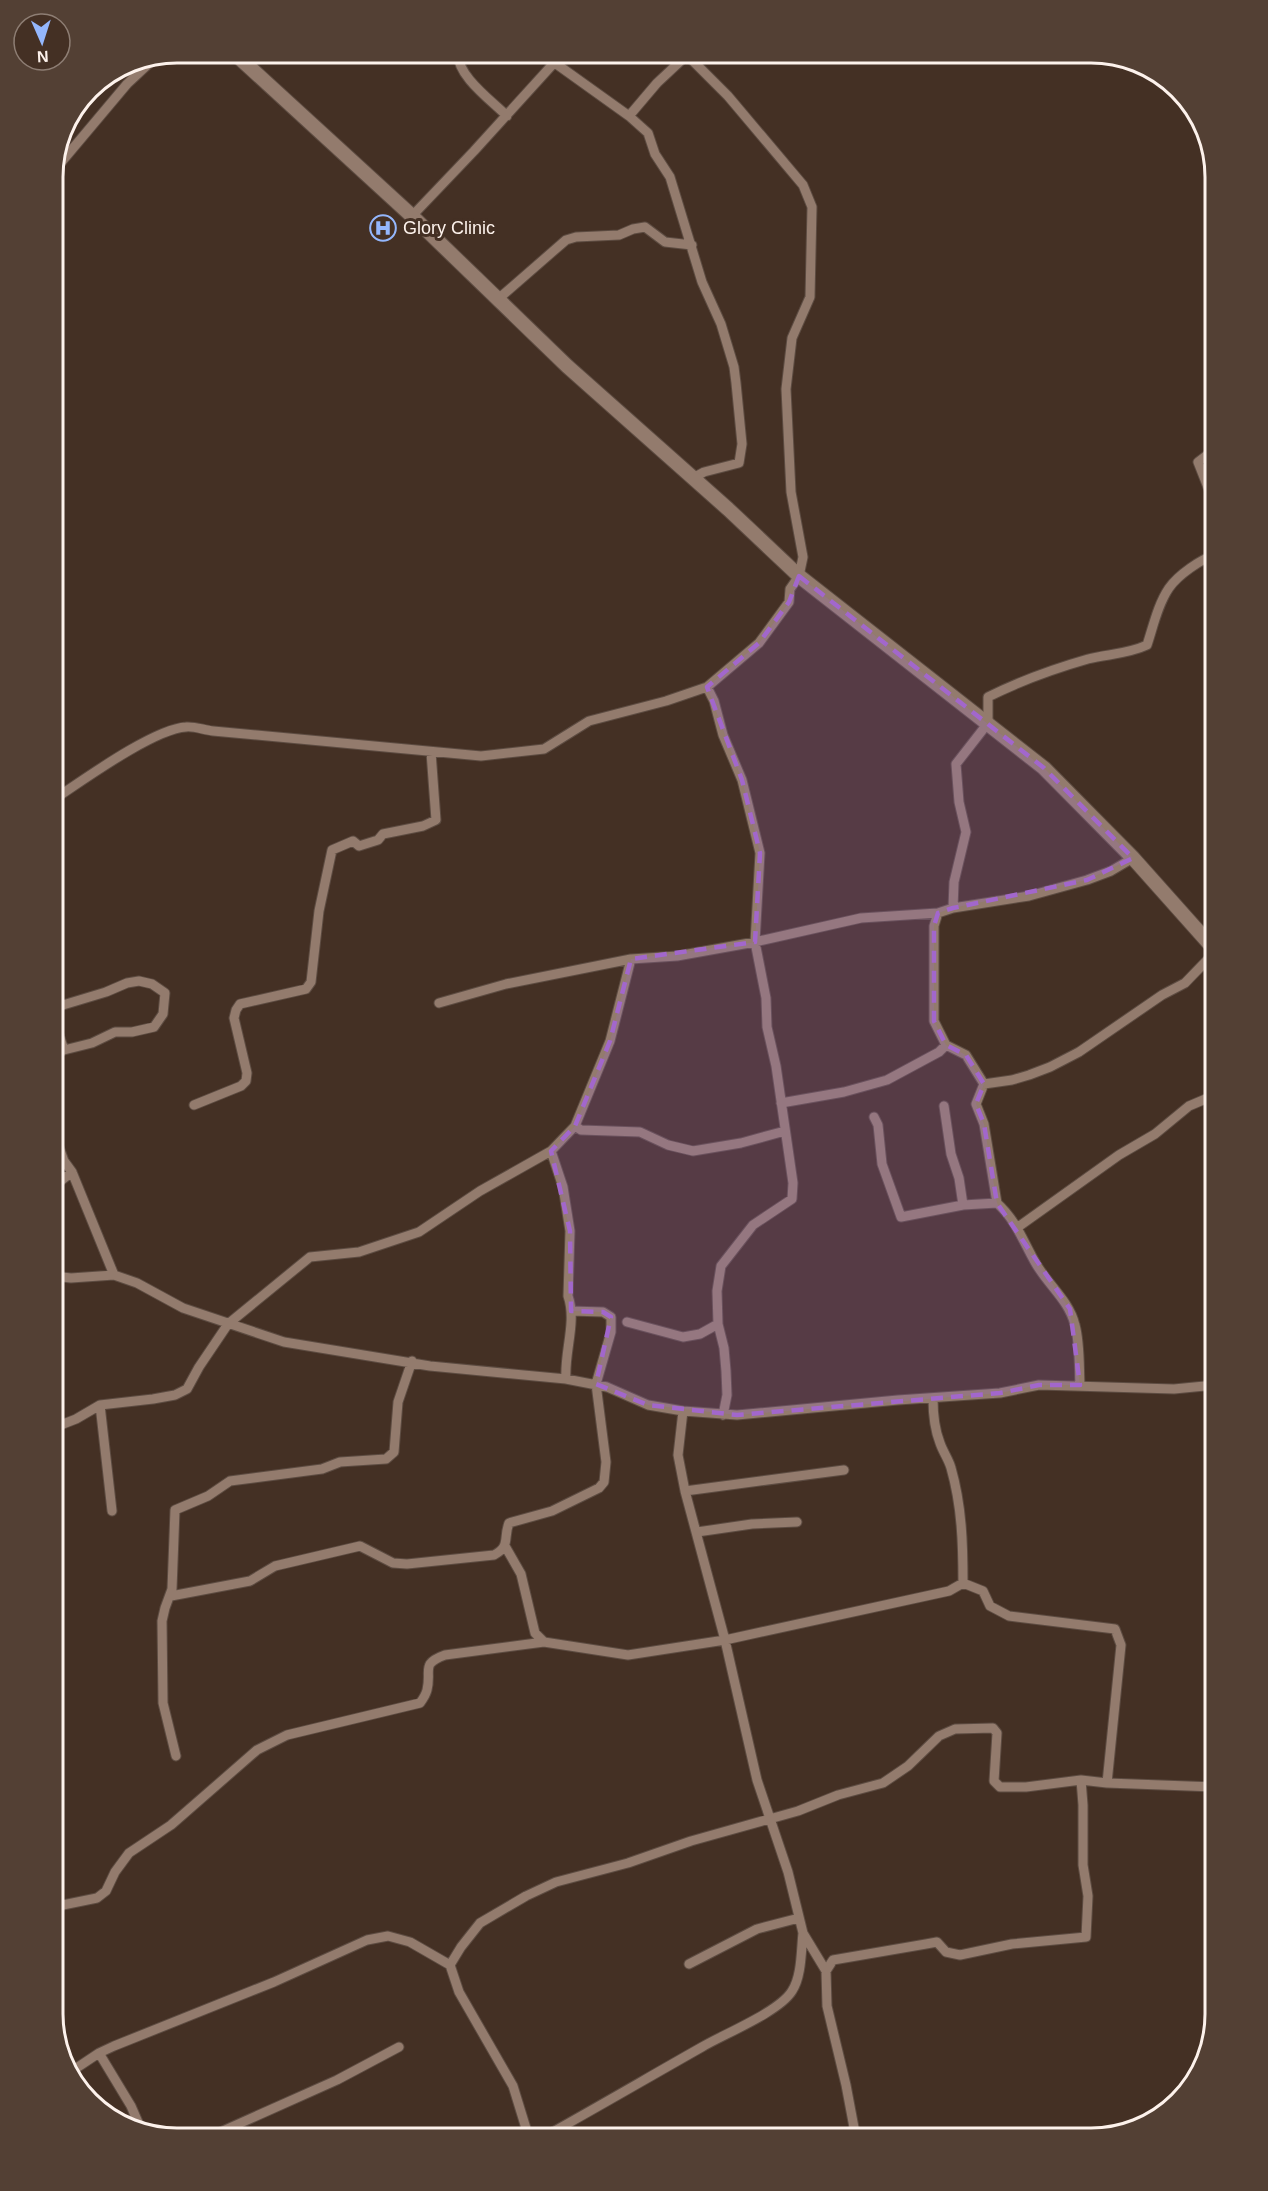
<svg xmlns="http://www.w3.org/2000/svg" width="1268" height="2191" viewBox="0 0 1268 2191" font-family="Helvetica,sans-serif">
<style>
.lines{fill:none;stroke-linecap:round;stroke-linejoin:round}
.minor-casing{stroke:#5d4c42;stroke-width:11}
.secondary-casing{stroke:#5d4c42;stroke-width:16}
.minor{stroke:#937b6d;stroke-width:9}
.secondary{stroke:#937b6d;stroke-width:14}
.marked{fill:#a267cc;fill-opacity:0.2;stroke:#a267cc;stroke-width:4.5;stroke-dasharray:12 8;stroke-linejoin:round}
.labels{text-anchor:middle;stroke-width:6;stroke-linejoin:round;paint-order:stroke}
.poi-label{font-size:18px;fill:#fdf2ec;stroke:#443024;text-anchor:start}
.rim{fill:none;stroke:#fdf2ec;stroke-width:3}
</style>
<rect width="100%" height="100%" fill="#443024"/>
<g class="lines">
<g class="minor-casing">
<path id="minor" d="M458,53c-1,23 33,47 49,63
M555,63l74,53 28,-33 30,-28 89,3 47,-5
M629,116l19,17 7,21 15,23 32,105 19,42 13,43 2,16 6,61 -3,19 -35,9 -11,6
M53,172l74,-88 29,-27
M412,216l62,-65 89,-98
M497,300l69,-60 10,-3 43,-2 14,-6 12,-2 20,15 27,3
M1215,505l-17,-43 17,-13
M707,687l7,14 9,34 19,45 18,73 -5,89 11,56 1,29 9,39 17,117 -1,16 -39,26 -32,41 -4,25 1,33 6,24 2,23 1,24 -4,20
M53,800c29,-19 100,-71 133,-73 8,-1 18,3 27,4l268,25 63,-7 45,-28 77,-20 41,-14 52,-44 30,-41 1,-13 9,-13 4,-19 -12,-65 -5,-103 6,-51 18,-41 2,-90 -9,-22 -75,-89 -41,-41
M953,908l1,-26 12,-50 -7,-30 -3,-38 32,-41v-26c32,-16 65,-28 100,-38 20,-5 40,-5 59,-14 6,-18 11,-41 22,-57 9,-13 32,-29 46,-33
M439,1003l67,-19 125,-25 46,-3 78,-14 106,-24 77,-5 15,-5 76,-12 58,-16 24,-9 22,-13
M53,1008l53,-16 21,-9 12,-2 13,3 13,9 -2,21 -9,13 -22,5h-17l-23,11 -28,7
M946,1045l20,10 18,29 28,-4 17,-5 21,-8 29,-15 83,-57 23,-12 30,-31
M53,1055l11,-5 -11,-33
M984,1084l-8,20 8,20 13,79
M781,1103l63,-11 43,-12 52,-28 7,-7 -12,-24v-95l4,-13
M194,1105l47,-19 5,-5 1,-8 -13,-55 2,-8 4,-6 66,-15 5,-7 8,-71 13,-61 21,-9 6,5 19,-6 5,-6 40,-8 13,-6 -5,-68
M944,1106l7,48 8,24 4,27 34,-2c19,17 26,38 38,59 12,22 34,38 40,63 5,18 4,41 5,60
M874,1117l4,8 4,39 19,53 62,-12
M575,1126l35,-85 21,-82
M551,1151l12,36 7,44 -2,65c9,26 -4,56 -2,83
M72,1172l42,103
M53,1187l19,-15 -8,-11 -11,-30
M1018,1227l101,-72 36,-21 34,-28 26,-11
M53,1276l18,2 43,-3 23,8 46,25 101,34 146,24 136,13 41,8 41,18 35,6 54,4 161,-15 102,-7 39,-8 135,4 41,-4
M627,1322l56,15 17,-3 18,-10
M933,1398c0,16 1,30 7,45 3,9 9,17 11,25 11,38 12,77 12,115
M100,1405l12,106
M683,1411l-5,44 7,36 40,149 32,140 31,92 15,61 23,38 1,35 19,79 10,53
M53,1428l23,-9 24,-14 53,-6 22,-4 12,-6 12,-22 29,-43 82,-67 49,-5 60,-20 61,-41 71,-40 24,-25 6,4 59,2 28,13 25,6 48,-8 44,-12
M685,1491l159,-21
M697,1532l55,-8 45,-2
M505,1546l16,28 14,59 9,9 84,13 97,-15 224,-49 14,-8 20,8 7,15 19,10 106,13 6,16 -14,138
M171,1596l79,-15 25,-15 85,-20 33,17 14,1 87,-9c17,-9 9,-17 15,-32l43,-12 47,-23 5,-6 2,-20 -10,-78 15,-52v-15l-8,-5 -32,-1
M176,1756l-13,-53 -1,-82 3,-13 7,-19 3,-79 33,-14 22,-15 92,-12 18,-7 46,-3 8,-7 4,-50 14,-41
M53,1907l44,-9 9,-7 9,-19 14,-19 42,-28 86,-75 30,-15 133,-32c3,-4 6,-9 7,-13 5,-20 -7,-26 18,-35l99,-13
M689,1964l68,-35 42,-11
M450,1965l11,-18 19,-24 46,-27 30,-14 72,-19 63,-22 107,-30 40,-16 45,-12 25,-17 31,-30 16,-7 38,-1 4,5 -3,48 6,6h26l55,-7 26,3 108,4
M826,1971l7,-11 93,-16 11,-2 9,10 14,3 52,-11 74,-7 2,-41 -5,-31v-60l-2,-25
M99,2053l32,53 10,23
M69,2073l30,-20 15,-7 160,-64 93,-42 21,-4 22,6 40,23 9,27 54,94 16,52
M207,2138l130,-58 62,-33
M542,2138c54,-30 107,-61 160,-91 22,-13 77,-35 90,-56 10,-15 9,-41 11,-58
M762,2138l5,-2"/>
</g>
<g class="secondary-casing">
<path id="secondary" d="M234,53l178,163 155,150 161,143 71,67 245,192 89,90 82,92"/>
</g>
<use href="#minor" class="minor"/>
<use href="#secondary" class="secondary"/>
</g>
<path class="marked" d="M799,576l245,192 89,90 -46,22 -134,28 -15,5 -4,13v95l12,24 20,10 18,29 -8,20 8,20 13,79 73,106 10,76h-41l-39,8 -263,22 -89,-10 -52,-21 15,-67 -8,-5 -32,-1 -1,-80 -19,-80 24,-25 35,-85 21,-82 124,-17 5,-89 -18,-73 -35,-93 52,-44 30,-41z"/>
<defs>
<g id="hospital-ring" transform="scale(1.35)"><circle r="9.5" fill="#443024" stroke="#94b7fd" stroke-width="1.5"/><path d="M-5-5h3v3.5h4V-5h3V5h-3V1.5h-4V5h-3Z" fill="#94b7fd"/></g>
</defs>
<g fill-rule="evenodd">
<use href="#hospital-ring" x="383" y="228"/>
</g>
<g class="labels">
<g class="poi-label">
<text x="403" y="234">Glory Clinic</text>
</g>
</g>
<path d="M0 0H1268V2191H0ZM177 63H1091A114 114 0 0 1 1205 177V2014A114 114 0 0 1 1091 2128H177A114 114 0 0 1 63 2014V177A114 114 0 0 1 177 63Z" fill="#534034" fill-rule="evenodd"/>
<path class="rim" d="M177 63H1091A114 114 0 0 1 1205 177V2014A114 114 0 0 1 1091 2128H177A114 114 0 0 1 63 2014V177A114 114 0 0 1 177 63Z"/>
<g transform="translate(42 42) rotate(177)"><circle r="28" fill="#443024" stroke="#8e7e74" stroke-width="1.5"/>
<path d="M0-4.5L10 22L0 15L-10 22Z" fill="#94b7fd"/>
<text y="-9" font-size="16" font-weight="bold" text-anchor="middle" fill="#fdf2ec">N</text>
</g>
</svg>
